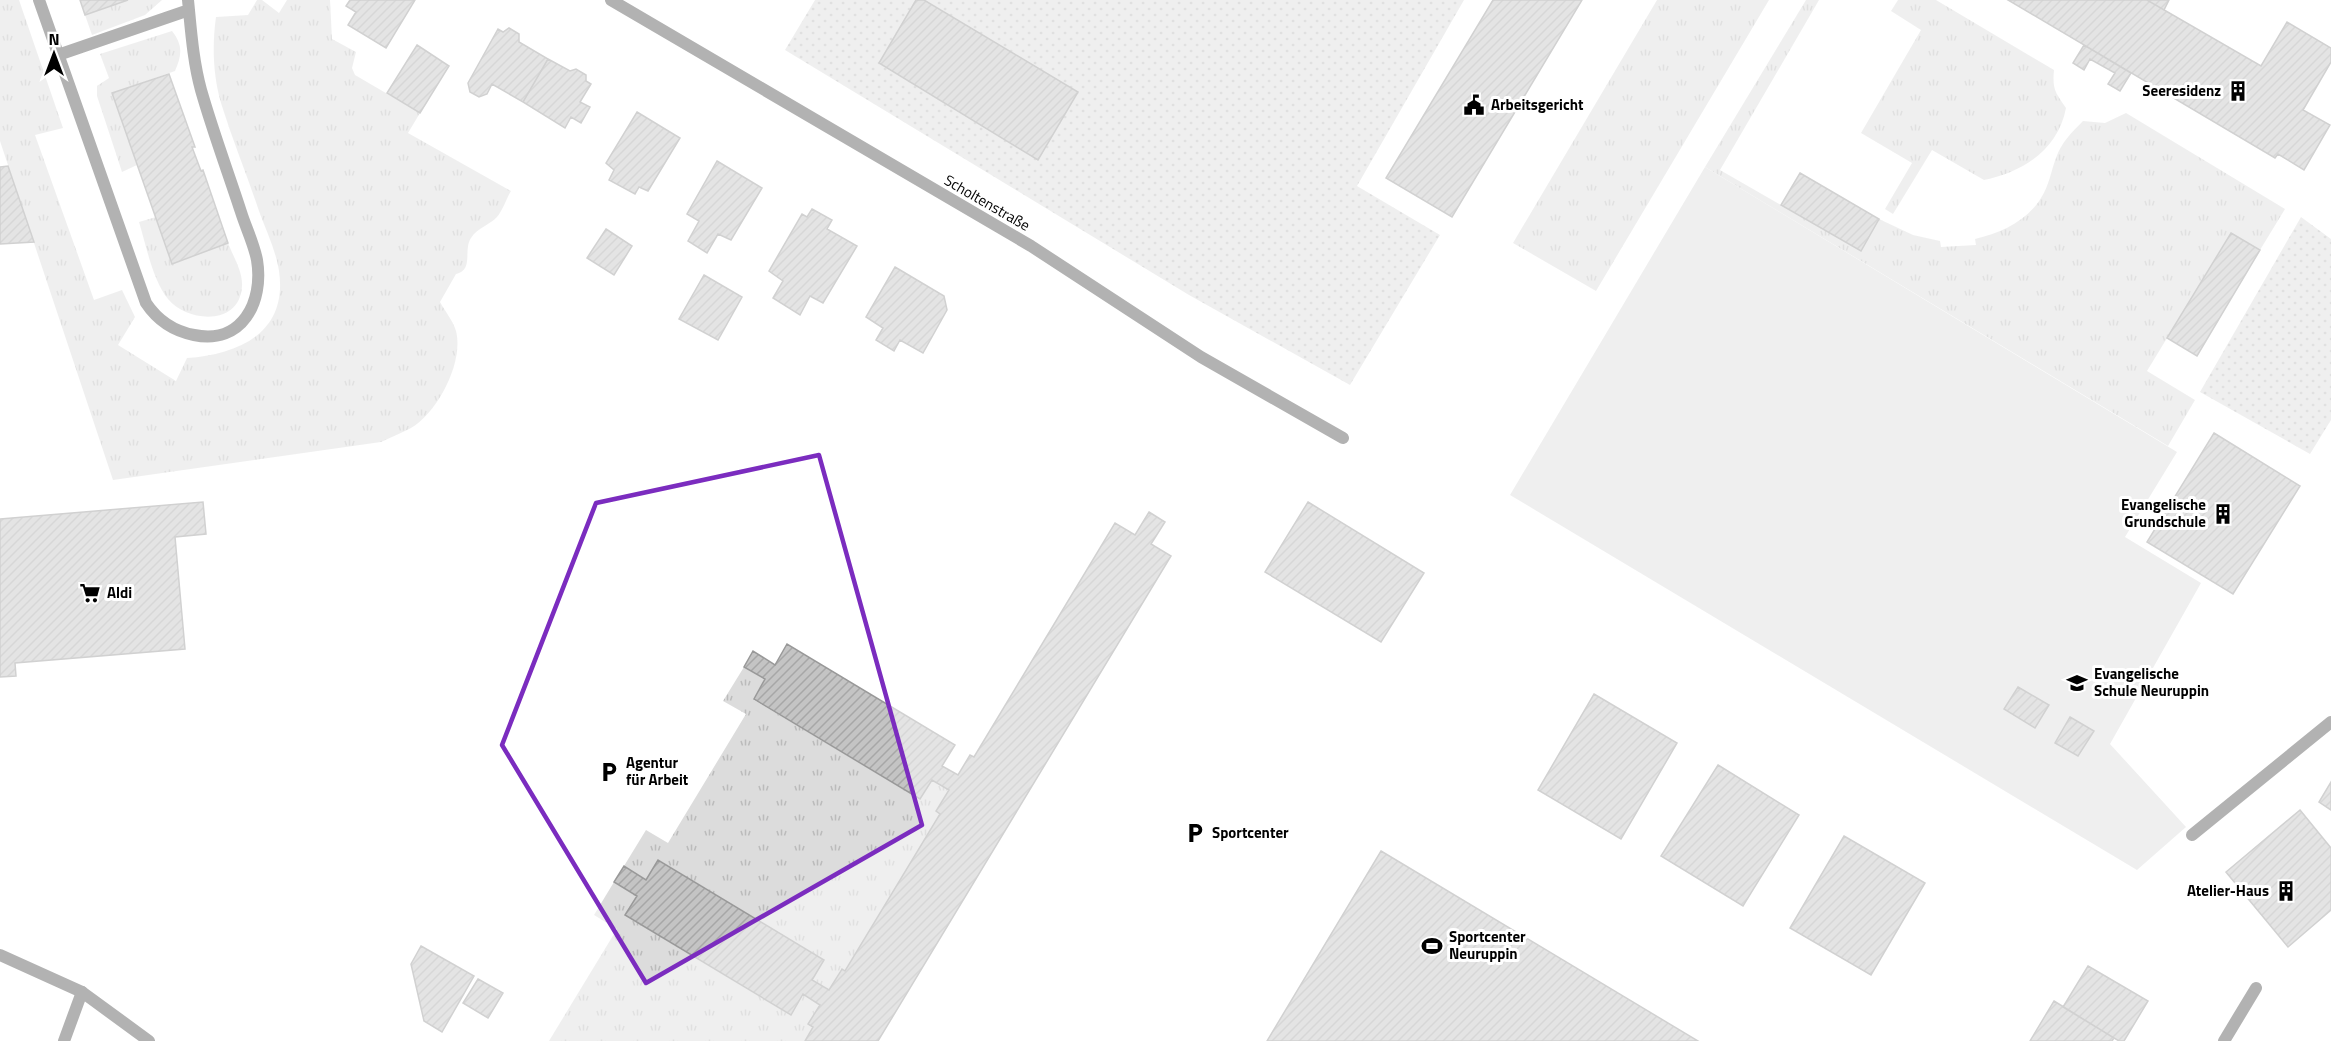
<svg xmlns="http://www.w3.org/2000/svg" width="2331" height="1041" viewBox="0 0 2331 1041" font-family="'Titillium Web',sans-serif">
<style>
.grass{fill:url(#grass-tufts)}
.park{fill:url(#park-dots)}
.pitch{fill:#dcdcdc}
.building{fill:url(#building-hatch);stroke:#999;stroke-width:1.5}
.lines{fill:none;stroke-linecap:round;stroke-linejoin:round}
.lane{stroke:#555;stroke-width:12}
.street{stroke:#555;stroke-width:12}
.marked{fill:none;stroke:#7b2cbf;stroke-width:4.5;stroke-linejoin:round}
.labels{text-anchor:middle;stroke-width:6;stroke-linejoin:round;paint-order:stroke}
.poi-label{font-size:15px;font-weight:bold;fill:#000;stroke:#fff;text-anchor:start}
.street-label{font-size:15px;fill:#000;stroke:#fff}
</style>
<defs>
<pattern id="grass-tufts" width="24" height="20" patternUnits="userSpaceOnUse" patternTransform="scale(1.5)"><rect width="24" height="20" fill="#dcdcdc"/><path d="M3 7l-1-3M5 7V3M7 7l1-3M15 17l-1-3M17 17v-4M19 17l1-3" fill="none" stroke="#bbb"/></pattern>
<pattern id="park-dots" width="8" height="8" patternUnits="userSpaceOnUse" patternTransform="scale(1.5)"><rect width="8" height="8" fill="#dcdcdc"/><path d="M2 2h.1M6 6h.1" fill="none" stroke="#bbb" stroke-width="1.8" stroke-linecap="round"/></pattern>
<pattern id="building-hatch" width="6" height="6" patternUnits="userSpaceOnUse" patternTransform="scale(1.5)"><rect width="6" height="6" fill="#c4c4c4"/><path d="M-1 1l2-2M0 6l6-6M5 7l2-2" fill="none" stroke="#a7a7a7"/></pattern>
</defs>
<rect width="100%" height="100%" fill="#fff"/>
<path class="grass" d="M0,0h19l44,128 -28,7 59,165 28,-10 13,27 -17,28 58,36 11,-23c52,-4 101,-25 92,-87 -3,-20 -13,-41 -20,-60 -12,-36 -27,-72 -38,-108 -8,-28 -9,-57 -5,-86l32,-2 9,-15h5l17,13 8,-13h43l2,39 24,13 -4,16 3,7 65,38 -12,20 103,58c-5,8 -8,19 -14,26 -7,8 -19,10 -26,21 -8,12 3,32 -15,36l-16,28c5,9 13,19 16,29 8,31 -18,81 -45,97 -9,5 -20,9 -30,14l-268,38 -113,-339z
M128,0h34l-17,15 -53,20 -7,-20z
M1657,0h112l-173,291 -83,-48z
M1806,0h13l-99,170 141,81 18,-32 34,16 27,6 1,6 35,-2 -1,-6c26,-6 52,-18 66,-41 8,-12 10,-27 15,-40 5,-15 16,-26 27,-37l22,2 21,-10 159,96 -25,41 -29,-17 -84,138 48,29 -27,46 -463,-279z
M1898,0h38l118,70c-2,20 2,23 12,38 -8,42 -43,64 -82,72l-52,-30 -39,64 -8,-5 27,-46 -51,-30 60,-103 -30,-19z
M172,31c11,14 10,24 3,40l-63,22 25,72 -15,7 -25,-76v-10l12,-8 -9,-24z
M156,217l16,46 56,-20c5,13 15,29 14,43 -2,40 -54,37 -74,13 -15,-18 -22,-54 -29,-77z
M744,667l21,12 -11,21 166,99 12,-19 17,10 -13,20 4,4 -95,157 -4,-2 -12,21 -17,-10 11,-20 -164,-100 -13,20 -22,-14 22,-36 22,13 78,-129 -23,-13z
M614,882l23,14 -12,19 165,100 13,-21 17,11 -11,19 4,3 -8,14h-256l68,-112 -23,-14z"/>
<path class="park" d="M815,0h649l-107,186 83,49 -90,150 -161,-90 -404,-245z
M2301,217l30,22v181l-21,34 -110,-62z"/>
<path class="pitch" d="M1705,167l472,285 -52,85 76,46 -91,161 76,83 -49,43 -627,-375z"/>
<path class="building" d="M80,0h48l-43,15z
M350,0h65l-29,48 -38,-23 8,-13 -10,-6z
M916,0h8l154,92 -40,68 -159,-97z
M1493,0h89l-130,217 -66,-39z
M2008,0h139l114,66 26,-44 44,26v14l-28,48 27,15 -26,45 -26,-16 -3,4z
M2147,0h22l-5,10z
M509,28l10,6v8l29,17 -25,43 -31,-18 -5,10 -8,3 -9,-5 -2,-9 30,-54 5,3z
M417,45l32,21 -29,47 -33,-20z
M2084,45l47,28 -11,18 -12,-7 7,-11 -25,-14 -6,11 -11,-7z
M548,59l22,12 6,-2 10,6v6l5,3 -11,18 10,5 -9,16 -10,-6 -6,11 -42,-26z
M169,74l26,73h-3l9,24 2,-1 25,73 -56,21 -60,-171z
M637,112l43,26 -32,53 -9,-4 -4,7 -26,-14 5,-10 -8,-7z
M717,161l45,27 -31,52 -13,-6 -11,19 -19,-12 11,-20 -12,-7z
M8,166l26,76 -34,2v-77z
M1800,173l79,46 -18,32 -80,-46z
M812,209l20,11 -5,9 30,17 -34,57 -13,-7 -10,19 -27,-17 10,-17 -14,-10 33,-57 5,3z
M606,229l26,17 -18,29 -27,-17z
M2231,233l29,17 -63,106 -30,-18z
M895,267l49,29 3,14 -24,43 -23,-13 -6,11 -18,-11 7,-12 -17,-11z
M704,275l38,22 -24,43 -39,-21z
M2214,433l86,53 -67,108 -86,-52z
M203,502l3,32 -31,3 10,112 -170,14 1,13 -16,1v-158z
M1308,502l116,71 -43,69 -116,-70z
M1149,512l16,10 -14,22 20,12 -293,485h-73l8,-14 -5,-3 12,-19 -17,-11 -12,21 -166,-100 12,-19 -23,-14 10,-16 22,14 12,-20 166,100 -12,20 17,10 13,-21 3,2 95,-157 -4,-3 13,-21 -17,-10 -12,19 -166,-100 11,-20 -21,-12 9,-16 22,14 12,-21 168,101 -13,21 16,9 12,-20 4,2 141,-234 20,12z
M2018,687l31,18 -14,23 -31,-19z
M1594,694l83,49 -56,96 -83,-49z
M2070,717l24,14 -16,25 -23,-13z
M1718,765l81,50 -56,91 -82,-50z
M2331,782v28l-12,-8z
M2300,810l31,38v62l-43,37 -62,-75z
M1844,836l81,47 -54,92 -81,-47z
M1381,851l317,190h-431z
M421,946l53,30 -32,56 -18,-11 -13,-57z
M2088,966l60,35 -24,40h-5l-56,-34z
M478,979l25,14 -15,25 -25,-15z
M2054,1001l60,37 -2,3h-82z"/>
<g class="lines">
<path class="lane" d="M39,0l107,303c12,18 27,28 48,32 48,10 70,-33 63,-75 -3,-16 -11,-32 -16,-48 -13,-40 -28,-80 -40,-122 -8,-29 -10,-60 -13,-90
M611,0l420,246 170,111 142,81
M58,55l131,-45
M2192,835l139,-113
M64,1041l18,-49"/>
<path class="street" d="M0,955l82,37 67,49
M2224,1041l32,-53"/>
</g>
<path d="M0 0H2331V1041H0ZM819,455l103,370 -276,158 -144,-238 94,-242z" fill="#fff" fill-opacity=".55" fill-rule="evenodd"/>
<path class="marked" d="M819,455l103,370 -276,158 -144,-238 94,-242z"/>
<defs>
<g id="building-bare" transform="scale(1.62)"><path d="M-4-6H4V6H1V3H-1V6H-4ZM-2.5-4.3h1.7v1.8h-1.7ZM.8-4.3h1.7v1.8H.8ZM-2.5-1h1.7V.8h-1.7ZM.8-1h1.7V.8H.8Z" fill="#000" stroke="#fff" stroke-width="2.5" paint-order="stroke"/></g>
<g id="civic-bare" transform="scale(1.62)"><path d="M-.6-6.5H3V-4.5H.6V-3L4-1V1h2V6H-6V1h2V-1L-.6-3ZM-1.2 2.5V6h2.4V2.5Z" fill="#000" stroke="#fff" stroke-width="2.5" paint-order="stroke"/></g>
<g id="supermarket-bare" transform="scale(1.62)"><path d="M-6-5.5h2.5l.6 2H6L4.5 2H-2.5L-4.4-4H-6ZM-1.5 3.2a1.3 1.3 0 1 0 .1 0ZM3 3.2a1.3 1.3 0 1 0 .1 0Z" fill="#000" stroke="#fff" stroke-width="2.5" paint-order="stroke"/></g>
<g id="school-bare" transform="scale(1.62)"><path d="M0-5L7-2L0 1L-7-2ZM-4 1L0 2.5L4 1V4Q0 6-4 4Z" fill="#000" stroke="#fff" stroke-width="2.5" paint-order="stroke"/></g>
<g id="parking-bare" transform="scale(1.62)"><path d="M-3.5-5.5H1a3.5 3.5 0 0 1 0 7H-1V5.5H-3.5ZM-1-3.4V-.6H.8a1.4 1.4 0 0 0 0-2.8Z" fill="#000" stroke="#fff" stroke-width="2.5" paint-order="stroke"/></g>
<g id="stadium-bare" transform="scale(1.62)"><path d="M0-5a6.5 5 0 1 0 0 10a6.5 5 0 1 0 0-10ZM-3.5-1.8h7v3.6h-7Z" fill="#000" stroke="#fff" stroke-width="2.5" paint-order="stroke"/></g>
</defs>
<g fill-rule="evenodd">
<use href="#building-bare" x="2238" y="91"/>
<use href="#civic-bare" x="1474" y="105"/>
<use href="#building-bare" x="2223" y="514"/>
<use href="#supermarket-bare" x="90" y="593"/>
<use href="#school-bare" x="2077" y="683"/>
<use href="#parking-bare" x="609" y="772"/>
<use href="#parking-bare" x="1195" y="833"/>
<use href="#building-bare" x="2286" y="891"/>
<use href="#stadium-bare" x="1432" y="946"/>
</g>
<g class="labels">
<g class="poi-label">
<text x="2221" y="96" text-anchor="end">Seeresidenz</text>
<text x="1491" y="110">Arbeitsgericht</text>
<text x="2206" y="510" text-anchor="end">Evangelische<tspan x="2206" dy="17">Grundschule</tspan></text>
<text x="107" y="598">Aldi</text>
<text x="2094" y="679">Evangelische<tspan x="2094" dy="17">Schule Neuruppin</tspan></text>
<text x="626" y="768">Agentur<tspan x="626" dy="17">für Arbeit</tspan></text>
<text x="1212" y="838">Sportcenter</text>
<text x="2269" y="896" text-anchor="end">Atelier-Haus</text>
<text x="1449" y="942">Sportcenter<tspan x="1449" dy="17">Neuruppin</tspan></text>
</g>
<g class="street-label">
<text transform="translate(987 203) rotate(30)" y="5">Scholtenstraße</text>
</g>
</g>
<g transform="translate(54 54)" stroke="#ffffff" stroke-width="4.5" paint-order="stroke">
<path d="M0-4.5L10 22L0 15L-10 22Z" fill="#000000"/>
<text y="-9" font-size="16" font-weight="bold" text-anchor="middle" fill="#000000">N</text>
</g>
</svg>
